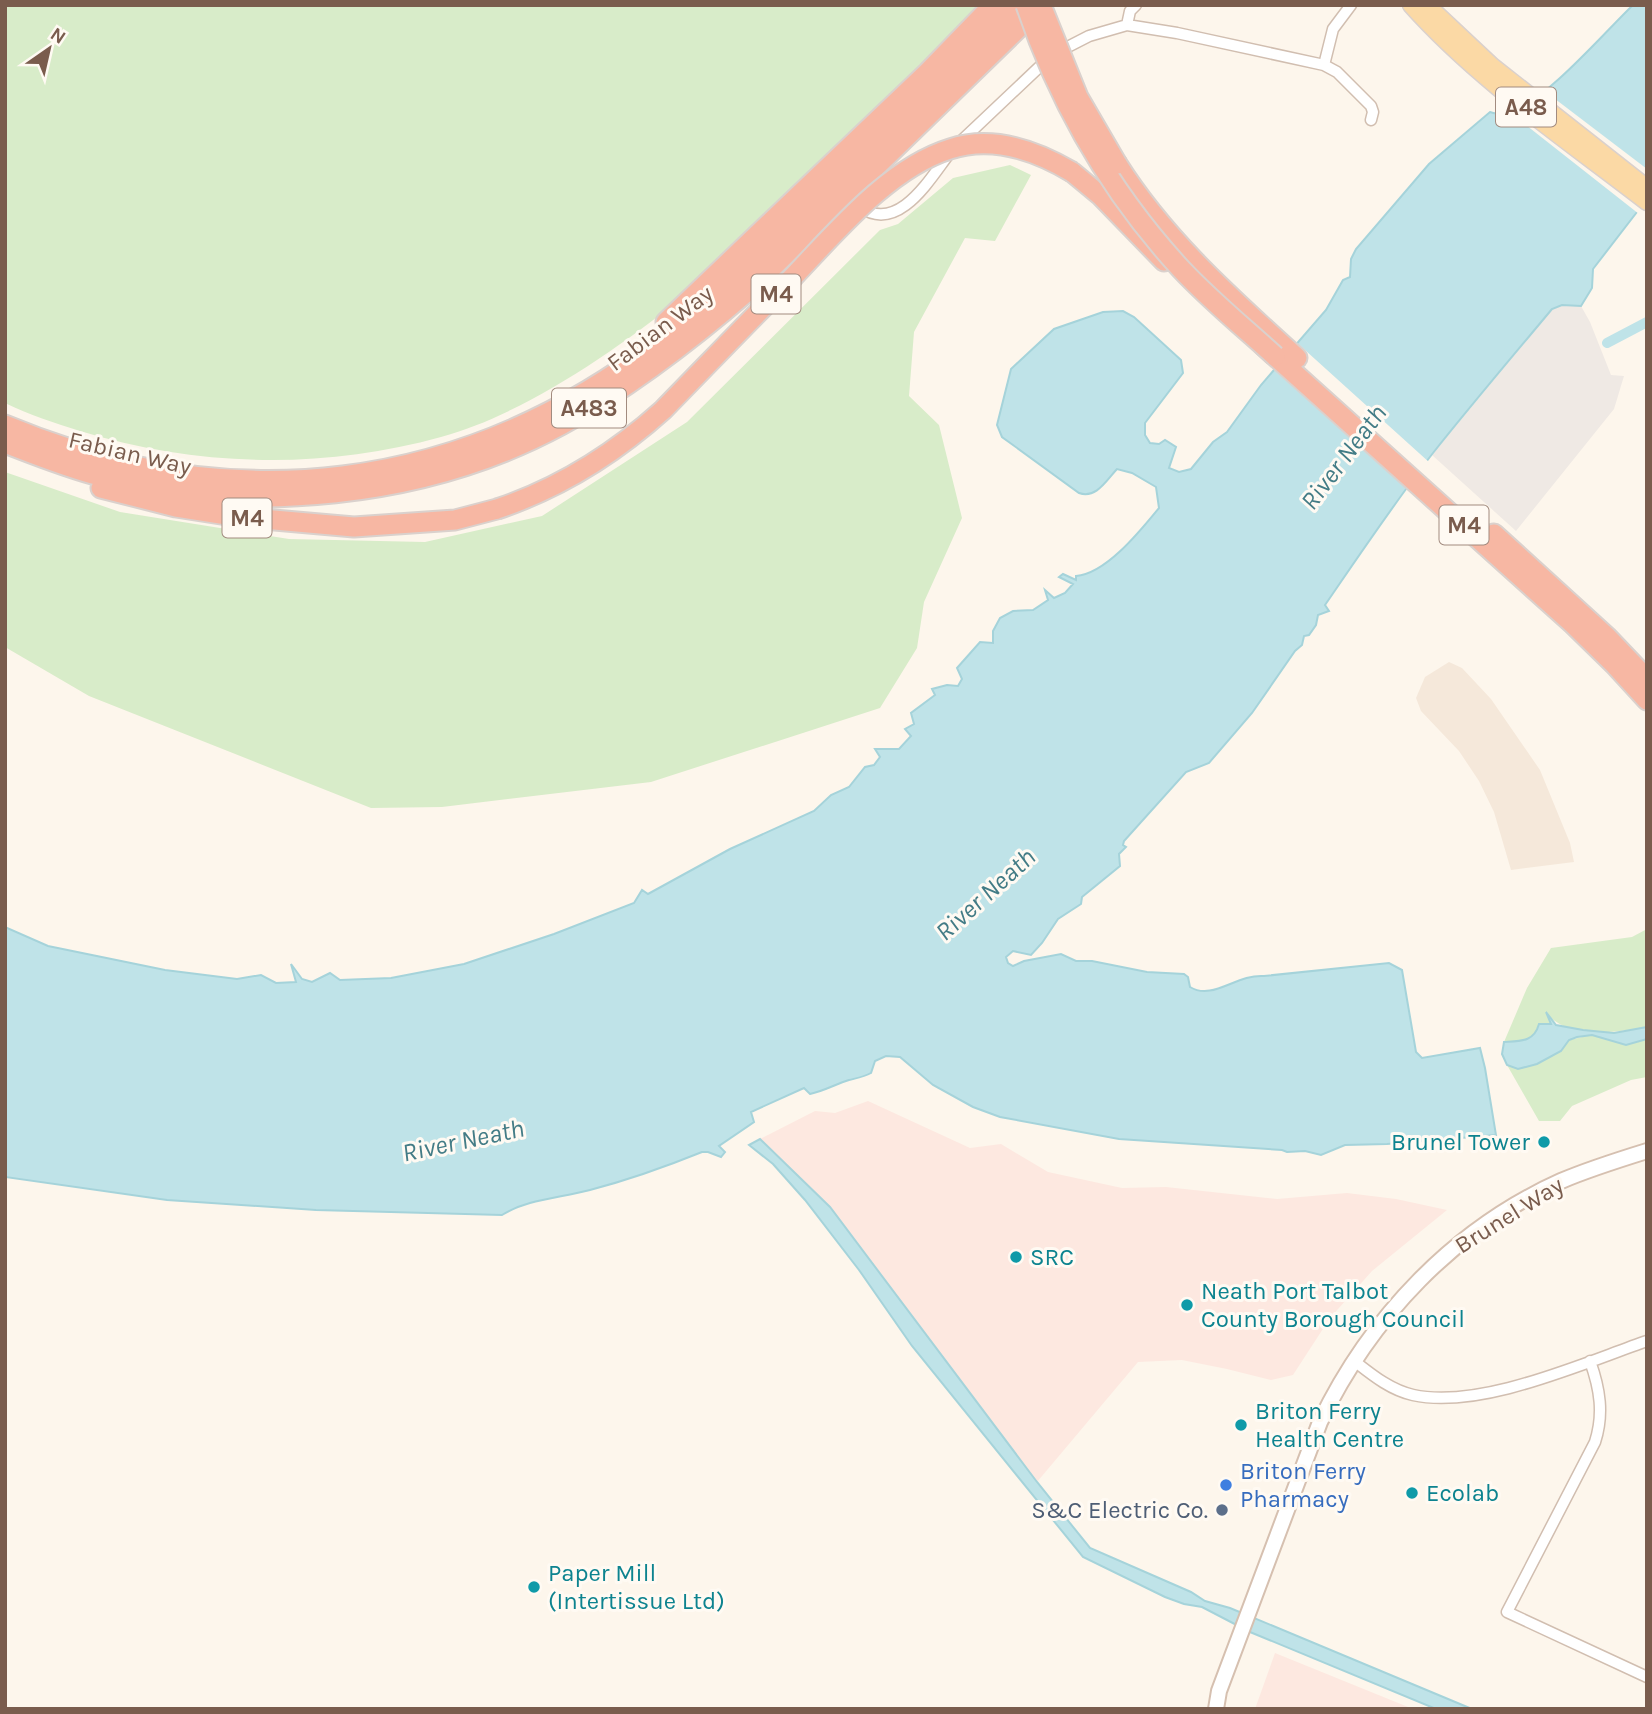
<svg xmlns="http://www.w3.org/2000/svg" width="1652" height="1714" viewBox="0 0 1652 1714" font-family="Karla,sans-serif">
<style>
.residential{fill:#f5e8da}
.commercial{fill:#fde8e0}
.industrial{fill:#efe9e4}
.green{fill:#d8ecc9}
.water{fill:#bfe3e8;stroke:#a5d3da;stroke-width:2}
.pier{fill:#fdf6ec}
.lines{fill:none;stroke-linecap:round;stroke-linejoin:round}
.canal{stroke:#bfe3e8;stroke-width:10}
.street-casing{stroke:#d1beb0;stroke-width:13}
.secondary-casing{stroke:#d6c0b0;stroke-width:18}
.primary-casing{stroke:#dad1cd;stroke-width:19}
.highway-casing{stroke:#dad1cd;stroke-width:23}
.street{stroke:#fff;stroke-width:10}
.secondary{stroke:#fff;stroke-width:14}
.primary{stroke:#fbd9a5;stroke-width:16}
.highway{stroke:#f7b7a3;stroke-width:19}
.highway-bridge-casing{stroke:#dad1cd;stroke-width:23;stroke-linecap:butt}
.highway-bridge{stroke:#f7b7a3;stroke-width:19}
.culture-dot{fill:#0f9aa8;stroke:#fffaf3;stroke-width:2.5}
.shop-dot{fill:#3f7fe0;stroke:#fffaf3;stroke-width:2.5}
.service-dot{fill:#5c6f8a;stroke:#fffaf3;stroke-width:2.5}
.labels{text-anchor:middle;stroke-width:6;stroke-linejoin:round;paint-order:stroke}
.shield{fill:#fffaf3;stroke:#a28b7f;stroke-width:2}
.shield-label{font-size:23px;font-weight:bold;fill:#7a5c4d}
.street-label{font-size:24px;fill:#7a5c4d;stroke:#fffaf3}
.culture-label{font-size:24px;fill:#0d838f;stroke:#fffaf3;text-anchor:start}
.shop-label{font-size:24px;fill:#366cbe;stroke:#fffaf3;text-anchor:start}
.service-label{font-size:24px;fill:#4e5e75;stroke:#fffaf3;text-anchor:end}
.water-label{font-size:26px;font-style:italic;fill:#437c86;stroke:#fffaf3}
</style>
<rect width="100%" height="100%" fill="#fdf6ec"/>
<path class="residential" d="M1449,662l13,6 29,31 49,71 30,73 4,19 -63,8 -17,-58 -15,-31 -20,-30 -38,-40 -5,-13 9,-21z"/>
<path class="commercial" d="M868,1101l102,47 31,-4 47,28 74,16 44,-1 111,12 70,-6 49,6 51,11 -75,61 -42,47 -37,57 -22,5 -44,-11 -45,-9 -44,2 -101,120 -207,-275 -70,-68 55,-28 20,2z
M1275,1653l138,56h-158z"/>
<path class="industrial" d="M1562,305l19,1 9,16 21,53 13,1 -10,33 -98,122 -84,-76 120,-146z"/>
<path class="green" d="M5,5h977l-303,295c-67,53 -155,114 -238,137 -119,33 -243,30 -361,-6 -25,-8 -51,-16 -75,-28z
M1010,165l21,10 -36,66 -30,-3 -51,94 -5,64 30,29 23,93 -38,84 -7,46 -37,60 -229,74 -209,25 -71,1 -282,-112 -84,-49v-175l115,40 169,27 136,3 117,-26 145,-94 193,-192 18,-6 55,-46z
M1647,929v98c-30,5 -76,13 -99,-12l3,10 -25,16 -22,1 23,-54 24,-40 81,-11z
M1591,1035l35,10 21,-6v38l-16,3 -59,26 -12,15h-21l-32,-56 11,4 51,-29z"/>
<path class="water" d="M1633,5h14v194l-54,70 -1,19 -11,18 -19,-1 -10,4c-40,48 -80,95 -119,144 -38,49 -73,101 -108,152l4,6 -11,4 -2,10 -7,10 -5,1 -2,9 -7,6 -43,62 -43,50 -23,9 -62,69 -1,4 3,2 -7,7 1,12 -38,31 -1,7 -23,15 -16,24 -11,12 -18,-4 -7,6 2,6 5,3 11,-5 37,-7 15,7h16l55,11 37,2 4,3 2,10c23,14 46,-13 74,-11l125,-13 13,7 14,82 6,6 58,-10 5,20 11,67 -109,9 -42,1 -24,10 -16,-4 -18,1 -5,-2 -163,-11 -119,-22 -27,-10 -40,-22 -33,-28 -14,-1 -11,5 -4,12c-7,4 -14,5 -22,7 -13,4 -25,11 -39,14l-6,-6 -53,24 3,10 -35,24 6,6 -4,5 -13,-5h-6c-37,15 -74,28 -112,38 -29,8 -63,9 -88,25l-186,-5 -149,-10 -162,-23v-250l43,19 117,24 72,9 24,-4 15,8 20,-1 -5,-18 11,15 10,3 18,-9 10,7 51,-2 73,-14 90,-30 80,-31 8,-13 6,4 82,-45 84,-38 17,-16 18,-8 16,-20 9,-2 6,-8 -5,-8h24l12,-13 -6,-7 9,-5 -3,-11 24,-18 -3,-6 15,-4 11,1 4,-7 -5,-11 23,-26 13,1v-12l7,-13 13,-7 20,-1 15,-10 -3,-10 9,8 11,-5 8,-9 -14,-7 4,-3 13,6v-4c30,-2 65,-46 83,-68l-3,-21 -24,-14 -15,-4c-11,12 -21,30 -38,24l-77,-56 -5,-12 14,-56 43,-40 49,-17 20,-1 11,6 47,43 2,13 -38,50v12l5,8 9,1 6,-4 11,7 -7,21 10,4 12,-3 22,-27 14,-10 34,-47 65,-75 17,-30 7,-3 1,-18 5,-10 73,-85 61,-52c7,2 14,4 21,1 39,-17 90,-77 122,-108z
M1546,1012l10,13 27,5 31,3 33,-6v12l-21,6 -34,-10 -15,2 -8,3 -8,11 -24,13 -19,5 -11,-4 -5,-11 2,-12c17,-1 30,0 35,-18h12z
M760,1139l70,68 207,275 53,66 101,44 14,9 25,7 242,101h-36l-186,-77 -48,-25 -18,-3 -19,-7 -82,-40 -171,-211 -53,-76 -54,-70 -32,-36 -24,-19z"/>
<path class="pier" d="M1542,89l105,80v35l-8,10 -131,-103z
M1295,341l135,122 -20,29 -138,-124z"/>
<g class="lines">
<path class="canal" d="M1607,343l40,-21"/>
<g class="street-casing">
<path id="street" d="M1127,25l3,-14 6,-6
M1324,65l9,-36 18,-24
M959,143l93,-88 37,-19 38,-11 50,8 147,32 13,7 34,34 2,6 -2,8
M860,207c38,27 69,-27 89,-53
M1353,1360c18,14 37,30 60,35 67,15 170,-32 234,-54
M1590,1361c10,28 14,53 5,81l-88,170 140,65"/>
</g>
<g class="secondary-casing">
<path id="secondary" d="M1216,1709l3,-18 101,-269c50,-104 134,-193 241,-241 28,-12 57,-21 86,-30"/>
</g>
<g class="primary-casing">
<path id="primary" d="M1411,5c68,76 156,135 236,197
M1427,5l65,61 155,122"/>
</g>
<g class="highway-casing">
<path id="highway" d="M1117,164c48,76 114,134 180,194
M1072,172l29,24 63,65
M666,322l262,-250 65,-67
M1264,346l309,278 42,41 32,35
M5,425c228,95 456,68 653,-82 65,-49 123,-106 181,-163 60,-58 120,-116 179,-175
M5,443c31,12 63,25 95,33 148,40 326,22 461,-51 68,-37 130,-85 189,-136l291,-283
M101,488l75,19 64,10 114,10 101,-7 42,-11
M1494,534l113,103 40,42"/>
</g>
<use href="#street" class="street"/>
<use href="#secondary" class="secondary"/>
<use href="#primary" class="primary"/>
<use href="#highway" class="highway"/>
<g class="highway-bridge-casing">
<path id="highway-bridge" d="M1026,5c33,98 85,188 155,264 29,31 62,58 94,87
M1041,5l37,92 39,67
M497,509c63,-21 117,-55 166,-99 44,-45 87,-90 131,-134 43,-45 95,-108 156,-127 42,-14 85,1 122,23"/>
</g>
<use href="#highway-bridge" class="highway-bridge"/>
</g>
<g class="culture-dot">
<circle cx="1544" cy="1142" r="7"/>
<circle cx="1016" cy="1257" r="7"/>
<circle cx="1187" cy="1305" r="7"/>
<circle cx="1241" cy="1425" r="7"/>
<circle cx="1412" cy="1493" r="7"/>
<circle cx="534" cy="1587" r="7"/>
</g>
<circle class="shop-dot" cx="1226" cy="1485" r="7"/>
<circle class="service-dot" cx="1222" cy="1510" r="7"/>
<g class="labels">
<g class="shield">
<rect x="1496" y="87.5" width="60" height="39" rx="5"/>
<rect x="751.5" y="274.5" width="49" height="39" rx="5"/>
<rect x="552" y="388.5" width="74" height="39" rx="5"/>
<rect x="222.5" y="498.5" width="49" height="39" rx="5"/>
<rect x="1439.5" y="505.5" width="49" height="39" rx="5"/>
</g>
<g class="shield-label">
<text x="1526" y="115">A48</text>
<text x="776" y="302">M4</text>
<text x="589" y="416">A483</text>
<text x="247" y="526">M4</text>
<text x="1464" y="533">M4</text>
</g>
<g class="street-label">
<text transform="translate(660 328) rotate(-37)" y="8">Fabian Way</text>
<text transform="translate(130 453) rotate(13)" y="8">Fabian Way</text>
<text transform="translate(1509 1215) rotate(-32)" y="8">Brunel Way</text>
</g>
<g class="culture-label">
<text x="1530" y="1150" text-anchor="end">Brunel Tower</text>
<text x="1030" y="1265">SRC</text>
<text x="1201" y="1299">Neath Port Talbot<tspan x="1201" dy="28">County Borough Council</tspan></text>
<text x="1255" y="1419">Briton Ferry<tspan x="1255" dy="28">Health Centre</tspan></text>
<text x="1426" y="1501">Ecolab</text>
<text x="548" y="1581">Paper Mill<tspan x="548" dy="28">(Intertissue Ltd)</tspan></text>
</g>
<g class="shop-label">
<text x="1240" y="1479">Briton Ferry<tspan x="1240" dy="28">Pharmacy</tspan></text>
</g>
<g class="service-label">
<text x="1208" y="1518">S&amp;C Electric Co.</text>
</g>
<g class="water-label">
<text transform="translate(1343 457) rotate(-53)" y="9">River Neath</text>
<text transform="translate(985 894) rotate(-42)" y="9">River Neath</text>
<text transform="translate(463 1140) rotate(-12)" y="9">River Neath</text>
</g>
</g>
<rect width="1652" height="1714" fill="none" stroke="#7a5c4d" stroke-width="14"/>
<g transform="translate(49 49) rotate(34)" stroke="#fffaf3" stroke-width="5" paint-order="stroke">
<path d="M0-5L12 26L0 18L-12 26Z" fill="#7a5c4d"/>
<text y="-10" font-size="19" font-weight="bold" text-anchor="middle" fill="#7a5c4d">N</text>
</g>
</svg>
